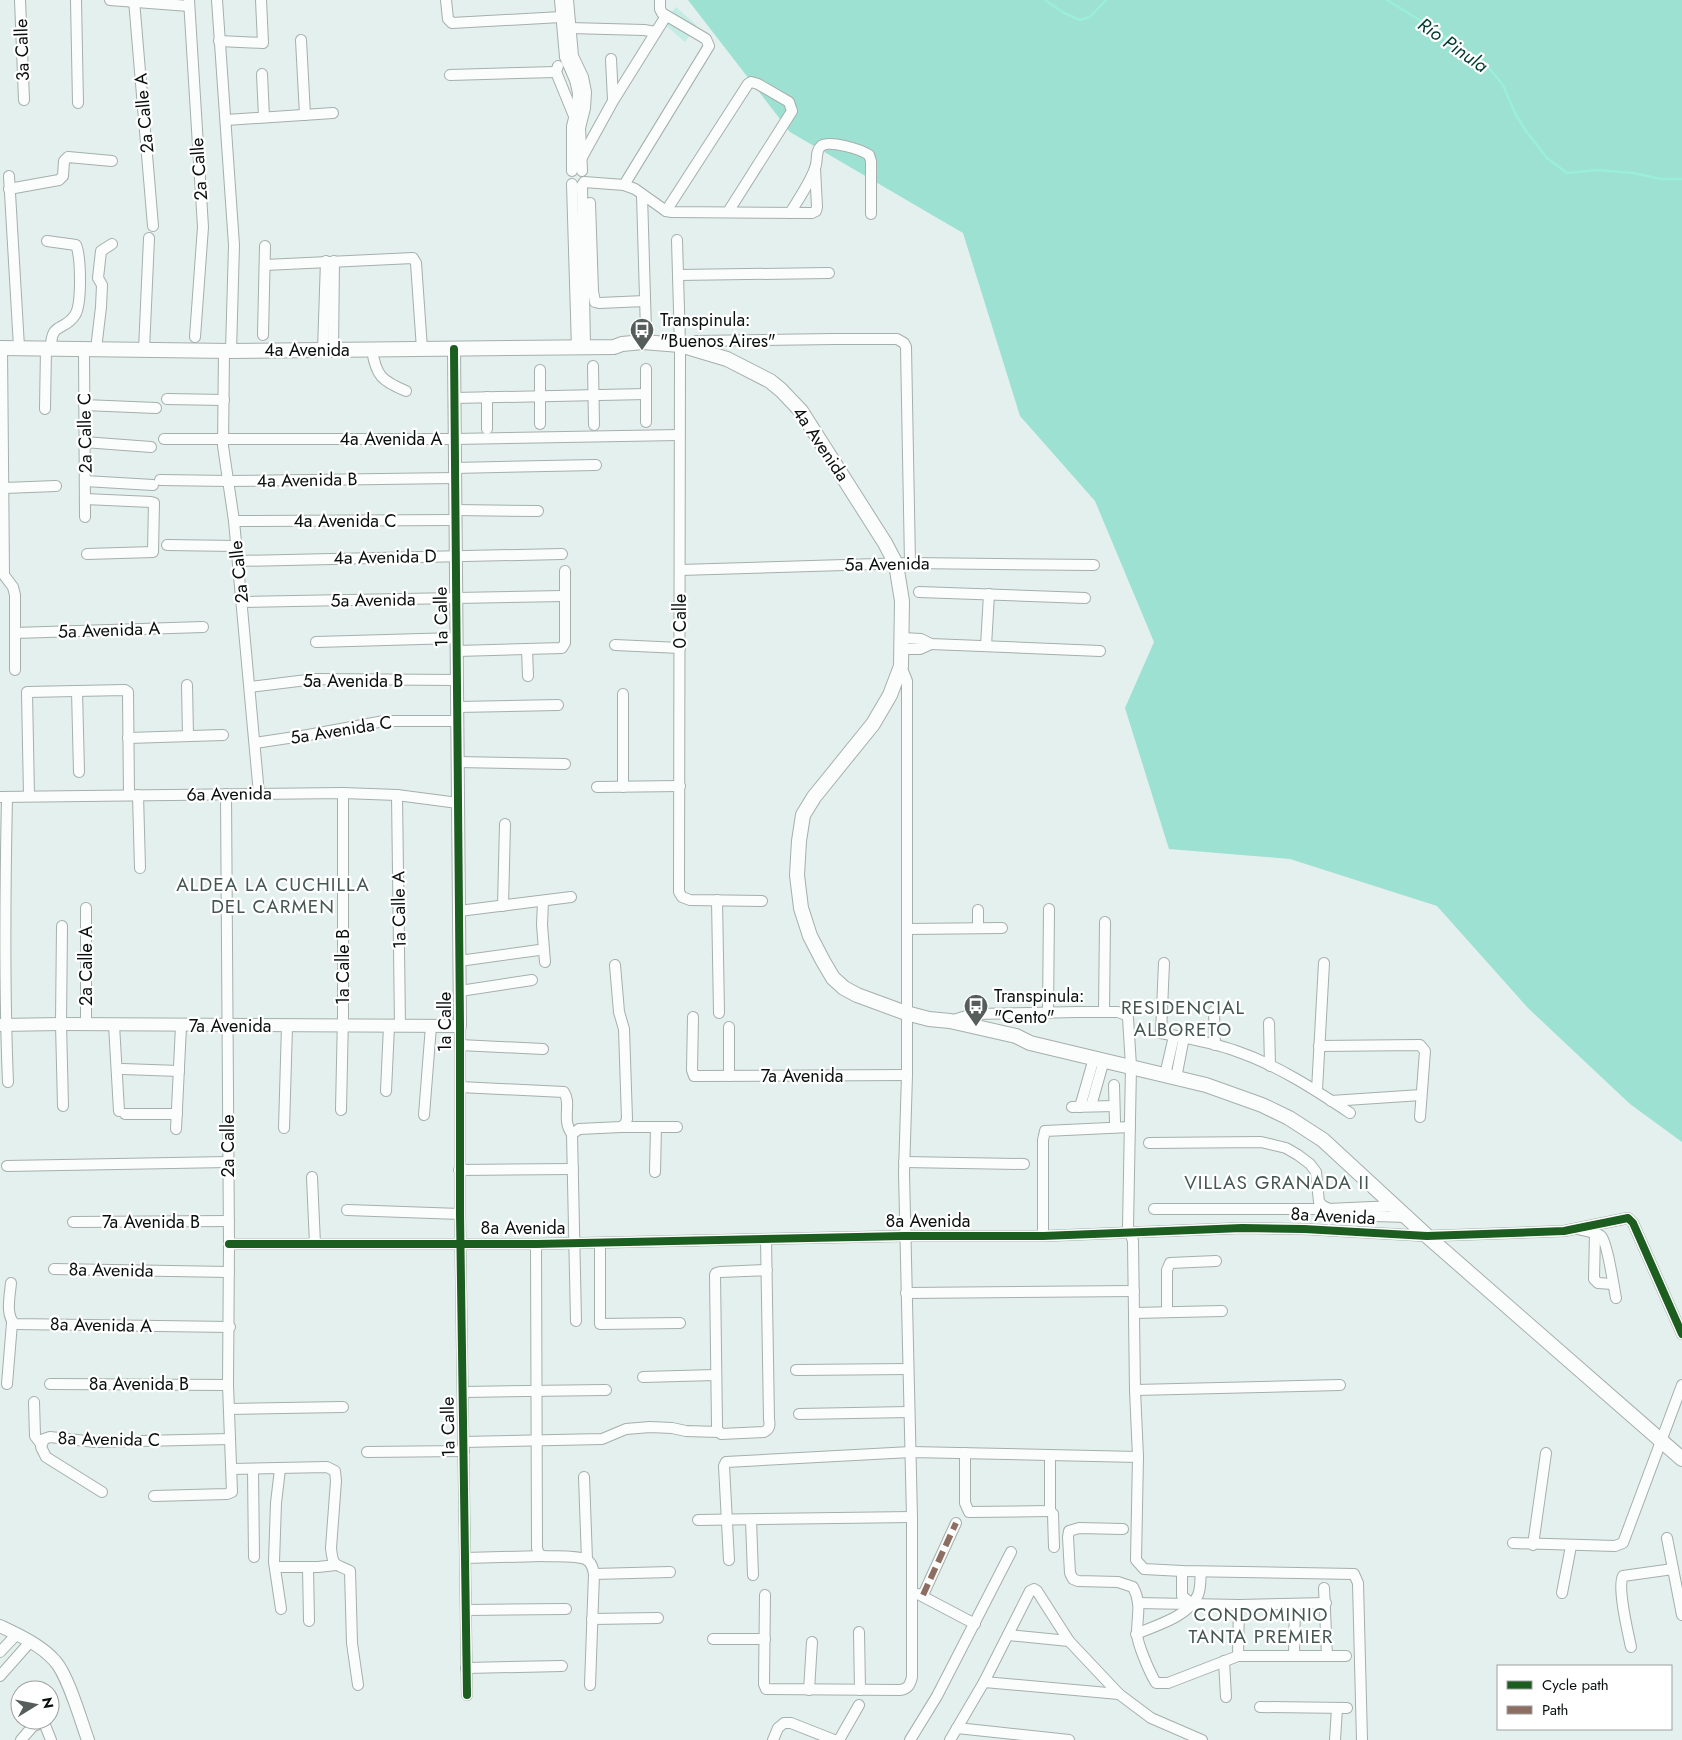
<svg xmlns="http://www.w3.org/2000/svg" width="1682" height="1740" font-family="Jost,sans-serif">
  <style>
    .green { fill: #c3ede2 }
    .forest { fill: #9ce1d2 }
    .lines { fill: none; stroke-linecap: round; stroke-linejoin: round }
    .stream { stroke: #9aeeda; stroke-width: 2.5 }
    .minor-casing { stroke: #a5afac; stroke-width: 12 }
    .tertiary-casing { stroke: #a5afac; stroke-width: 14 }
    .secondary-casing { stroke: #a5afac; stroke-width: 16 }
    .minor { stroke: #fbfdfc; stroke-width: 10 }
    .tertiary { stroke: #fbfdfc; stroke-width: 12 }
    .secondary { stroke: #fbfdfc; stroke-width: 14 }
    .quiet { stroke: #8d6e63; stroke-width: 6; stroke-dasharray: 12 6; stroke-linecap: butt }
    .cycleway-casing { stroke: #fff; stroke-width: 11 }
    .cycleway { stroke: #1b5e20; stroke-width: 8 }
    .labels { text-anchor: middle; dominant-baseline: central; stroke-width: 4.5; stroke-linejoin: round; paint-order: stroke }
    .street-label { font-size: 18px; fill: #09100e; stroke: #fff }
    .poi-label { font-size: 18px; fill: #09100e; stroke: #fff; text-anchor: start }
    .water-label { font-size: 19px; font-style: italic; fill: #023a30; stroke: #fff }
    .neighbourhood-label { font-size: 19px; letter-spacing: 1px; fill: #455752; stroke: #fff }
  </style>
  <rect width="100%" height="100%" fill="#e4f0ed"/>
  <polygon class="green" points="676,7 697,26 685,42 663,23"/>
  <polygon class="forest" points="688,0 1682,0 1682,1142 1630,1104 1528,1008 1437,906 1290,859 1169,849 1125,708 1154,642 1095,501 1020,416 963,233 790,132"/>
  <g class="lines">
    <g class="stream">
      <polyline points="1045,0 1062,12 1080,20 1090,17 1106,0"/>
      <polyline points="1387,0 1429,26 1489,68 1503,85 1515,113 1526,131 1547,158 1567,173 1598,170 1633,173 1661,179 1682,179"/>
    </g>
    <defs>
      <g id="minor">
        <polyline points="20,0 24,100"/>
        <polyline points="76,0 78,103"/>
        <polyline points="110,0 189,6"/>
        <polyline points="134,0 153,226"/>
        <polyline points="189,0 203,227 195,337"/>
        <polyline points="217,0 234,245 231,351"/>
        <polyline points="446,0 448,19 452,23 561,17"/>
        <polyline points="560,0 565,57 575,80 578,93 577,107 572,126 572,171"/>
        <polyline points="568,0 573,56 583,77 586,92 585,108 580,128 582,171"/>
        <polyline points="570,28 644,30 656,32"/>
        <polyline points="301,40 305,115"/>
        <polyline points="219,41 263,43 261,0"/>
        <polyline points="611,59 613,100"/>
        <polyline points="558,66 556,72 574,116"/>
        <polyline points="262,74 264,117"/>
        <polyline points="450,75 556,72"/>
        <polyline points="226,120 333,113"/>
        <polyline points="581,159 613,101 666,16"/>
        <polyline points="9,176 19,347"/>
        <polyline points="584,182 624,185 635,189 666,211 672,212 812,213 816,211 817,207 815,168"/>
        <polyline points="572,184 577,348"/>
        <polyline points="582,185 585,347"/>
        <polyline points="624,185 709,46 706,39 662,13 660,9 660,0"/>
        <polyline points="9,189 59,180 63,176 64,161 68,157 112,161"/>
        <polyline points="642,195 646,331"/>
        <polyline points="590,203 593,291 595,302 599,303 645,301"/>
        <polyline points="666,211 748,84 751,82 758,84 789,102 792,111 728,212"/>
        <path d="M 790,213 C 798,200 811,181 815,168 C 818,162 815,151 821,146 C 830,140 860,149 869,155 L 871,161 L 871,214"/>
        <polyline points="677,240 680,345"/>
        <path d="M 47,241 L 76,245 C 81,257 82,304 75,315 C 64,332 51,321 51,348"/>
        <polyline points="265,265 413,258 416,263 422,349"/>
        <polyline points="678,275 829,273"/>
        <polyline points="263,335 265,246"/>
        <polyline points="683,346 696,341 834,339 897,339 904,343 906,347 910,563"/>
        <polyline points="2,348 4,575 13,587 15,595 15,670"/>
        <polyline points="84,349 85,517"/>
        <polyline points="96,349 101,307 102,285 98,278 101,251 112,244"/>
        <polyline points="144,350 149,238"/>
        <polyline points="323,350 326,261"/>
        <polyline points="333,350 334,261"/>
        <path d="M 372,350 C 376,376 382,381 406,391"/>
        <polyline points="680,350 679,892 682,897 690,900 762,901"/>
        <polyline points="224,351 223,446 234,521 259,794"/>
        <polyline points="593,366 594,425"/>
        <polyline points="646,369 646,422"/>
        <polyline points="540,370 540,424"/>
        <polyline points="487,397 487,429"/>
        <polyline points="455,398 646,394"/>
        <polyline points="167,399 224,400"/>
        <polyline points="84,405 156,408"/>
        <polyline points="45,409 46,348"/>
        <polyline points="164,439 454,439 679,435"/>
        <polyline points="84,442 151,447"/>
        <polyline points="454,468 596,465"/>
        <polyline points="160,480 229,481 455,478"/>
        <polyline points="85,481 153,485"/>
        <polyline points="4,488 56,486"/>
        <polyline points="85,499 151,502 154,503 153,552 87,554"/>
        <polyline points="455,510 538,511"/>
        <polyline points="234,521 455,520"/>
        <polyline points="167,545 236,546"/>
        <polyline points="238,561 562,554"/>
        <polyline points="680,570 910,563 1094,565"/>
        <polyline points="919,592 1085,598"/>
        <polyline points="242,602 564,596"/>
        <polyline points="15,633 203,627"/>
        <polyline points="903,638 921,639 931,644 1100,651"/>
        <polyline points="316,642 456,638"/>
        <polyline points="615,645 680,648"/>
        <polyline points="986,646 989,594"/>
        <polyline points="527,649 528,676"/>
        <polyline points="902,649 920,649 931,644"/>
        <polyline points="457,651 562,648 565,643 565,571"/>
        <polyline points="187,685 188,736"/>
        <polyline points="250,687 315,679 457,680"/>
        <polyline points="77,691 79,772"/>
        <polyline points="457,707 558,705"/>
        <polyline points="128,738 223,735"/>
        <polyline points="255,743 308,735 384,721 457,721"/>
        <polyline points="458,762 565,764"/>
        <polyline points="597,787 680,786"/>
        <polyline points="623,787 623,694"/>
        <polyline points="138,795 140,868"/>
        <polyline points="397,795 400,1026"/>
        <polyline points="29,796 27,692 125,690 128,692 129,795"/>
        <polyline points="0,797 343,793 397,795 458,803"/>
        <path d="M 7,797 C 5,892 4,987 8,1082"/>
        <polyline points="717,900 719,1013"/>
        <polyline points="543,901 542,925 545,962"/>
        <polyline points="503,906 505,824"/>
        <polyline points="86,908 86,1024"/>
        <polyline points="459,911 571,897"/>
        <polyline points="62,926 61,1024 63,1106"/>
        <polyline points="978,928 978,910"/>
        <polyline points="907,929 1002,928"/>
        <polyline points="459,961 539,950"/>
        <path d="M 1164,963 L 1161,1033 C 1186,1038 1211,1042 1236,1051 C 1277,1065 1314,1089 1350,1113"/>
        <polyline points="460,991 532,980"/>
        <polyline points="1214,1011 1215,1045"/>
        <polyline points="1048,1012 1049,909"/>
        <polyline points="1104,1012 1105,922"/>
        <polyline points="693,1017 692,1070 694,1076 907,1075"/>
        <polyline points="950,1021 973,1014 1077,1012 1118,1012 1126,1015 1128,1018 1131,1066 1128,1227 1133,1241 1135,1390 1138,1457 1136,1560 1144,1569 1182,1571 1354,1574 1358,1583 1362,1740"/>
        <polyline points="1269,1023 1270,1066"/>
        <polyline points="114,1025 119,1111"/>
        <polyline points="460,1026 460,1214 467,1695"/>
        <polyline points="729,1027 729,1076"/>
        <polyline points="460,1045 543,1049"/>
        <polyline points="1319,1046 1420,1045 1425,1051 1420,1117"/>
        <polyline points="123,1069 179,1071"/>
        <polyline points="1165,1075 1174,1036"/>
        <polyline points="1176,1078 1184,1037"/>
        <polyline points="1114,1085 1115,1122"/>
        <path d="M 460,1087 L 564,1092 C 572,1104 561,1120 572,1134"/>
        <polyline points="1317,1090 1324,963"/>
        <polyline points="386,1091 389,1026"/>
        <polyline points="1331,1101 1421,1095"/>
        <polyline points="1091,1106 1104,1060"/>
        <polyline points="1072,1107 1114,1106"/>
        <polyline points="1080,1107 1094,1058"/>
        <polyline points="341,1110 343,1015 343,793"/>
        <polyline points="125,1114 177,1114"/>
        <polyline points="424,1115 431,1026"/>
        <polyline points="621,1127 677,1127"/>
        <polyline points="284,1128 287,1026"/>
        <polyline points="176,1129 181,1026"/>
        <polyline points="1149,1143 1261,1142 1286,1148 1298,1155 1310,1164 1316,1172 1319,1202 1323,1206 1342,1215 1407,1217"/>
        <polyline points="904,1162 1024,1164"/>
        <polyline points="7,1166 228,1162"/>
        <polyline points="459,1170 573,1169"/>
        <polyline points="655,1172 656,1127"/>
        <polyline points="312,1177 315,1244"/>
        <polyline points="1154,1209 1327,1209 1395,1206"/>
        <polyline points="347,1210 460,1214"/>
        <polyline points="73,1222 229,1221"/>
        <path d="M 1578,1229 C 1583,1230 1597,1233 1601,1236 C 1607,1241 1614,1288 1616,1298"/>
        <polyline points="1595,1234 1594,1279 1598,1283 1613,1284"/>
        <polyline points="1043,1236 1043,1140 1045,1131 1130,1127"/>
        <path d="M 766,1239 L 769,1419 C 770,1425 770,1429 764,1432 L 721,1434 L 717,1429 L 717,1425 L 715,1275 L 716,1273 L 720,1272 L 767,1270"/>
        <polyline points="600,1243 600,1324 680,1323"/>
        <polyline points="229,1244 536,1244 904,1236 1043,1236 1242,1228 1304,1229 1427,1236 1564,1231 1628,1218 1633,1223 1682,1334"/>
        <path d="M 536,1244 L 537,1548 L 539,1554 L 543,1556 C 554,1557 578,1555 587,1560 C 592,1563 593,1569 594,1574 L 590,1685"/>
        <polyline points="54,1269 229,1272"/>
        <path d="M 11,1283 C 10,1295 5,1316 15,1324 L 230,1327"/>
        <polyline points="906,1293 1134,1291"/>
        <polyline points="1167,1312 1167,1270 1170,1263 1216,1261"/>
        <polyline points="1134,1313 1222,1311"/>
        <polyline points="576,1321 572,1134 579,1129 621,1127 625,1124 627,1119 624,1029 619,1012 615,965"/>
        <polyline points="796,1370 908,1369"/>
        <polyline points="643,1377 715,1375"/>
        <polyline points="7,1384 12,1323"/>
        <polyline points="50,1384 228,1385"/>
        <polyline points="1135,1390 1340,1385"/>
        <polyline points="463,1392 606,1390"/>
        <polyline points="34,1402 35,1436 41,1444"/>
        <polyline points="229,1409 343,1407"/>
        <polyline points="799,1414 909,1412"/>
        <polyline points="463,1442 602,1439 626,1429 650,1427 672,1428 686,1431 719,1432"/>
        <polyline points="367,1452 464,1451"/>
        <polyline points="965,1453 965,1503 969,1512 1050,1511"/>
        <polyline points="1050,1455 1050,1511 1053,1514 1054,1547"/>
        <path d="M 232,1469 L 327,1467 L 335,1471 L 336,1481 L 331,1548 C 333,1568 335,1563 350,1571 L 352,1643 L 358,1685"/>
        <polyline points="253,1469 254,1557"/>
        <polyline points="280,1469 276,1503 274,1562 281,1609"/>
        <polyline points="584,1477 587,1560"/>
        <polyline points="102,1492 46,1457 41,1447 44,1439 50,1437 95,1442 230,1439"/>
        <polyline points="154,1496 227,1494 232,1492 228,1385 229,1244 226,794"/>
        <polyline points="698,1520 912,1517"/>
        <polyline points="751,1520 753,1575"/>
        <path d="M 1123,1529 L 1079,1528 L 1069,1531 L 1068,1537 L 1070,1573 L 1073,1579 L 1078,1581 L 1118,1582 L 1133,1587 C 1142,1604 1137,1616 1137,1633 C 1137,1644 1150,1673 1156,1683 L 1168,1683 L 1238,1656 L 1346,1656"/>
        <polyline points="1667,1538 1682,1615"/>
        <polyline points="1513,1543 1615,1546 1623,1543 1682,1385"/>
        <polyline points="1533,1545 1546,1453"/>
        <polyline points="465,1558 543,1556"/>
        <polyline points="729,1560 724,1466 726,1462 911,1452 1138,1457"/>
        <polyline points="275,1567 318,1567 336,1565"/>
        <polyline points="308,1567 309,1621"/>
        <polyline points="1182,1571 1182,1596 1192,1604"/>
        <polyline points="594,1574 670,1572"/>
        <polyline points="1324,1588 1327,1656"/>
        <polyline points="1562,1593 1571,1546"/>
        <polyline points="918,1594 975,1624"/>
        <path d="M 765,1595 L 764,1684 L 766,1689 L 900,1690 C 908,1689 910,1685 912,1677 L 912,1517 L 904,1173 L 907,1075 L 907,681 L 901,666"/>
        <polyline points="923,1595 956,1523"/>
        <polyline points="1138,1603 1239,1605 1326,1603"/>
        <polyline points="466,1610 566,1609"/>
        <polyline points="592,1619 658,1618"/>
        <polyline points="859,1632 860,1690"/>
        <path d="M 1136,1634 C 1157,1625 1188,1617 1198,1595 C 1201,1588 1200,1579 1201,1572"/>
        <polyline points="1008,1635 1069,1641"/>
        <polyline points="713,1639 765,1639"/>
        <path d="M 1631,1647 C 1628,1633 1617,1587 1623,1576 L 1673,1569"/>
        <polyline points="0,1652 17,1634"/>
        <polyline points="1238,1656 1239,1605"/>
        <polyline points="1294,1656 1295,1604"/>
        <polyline points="1224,1661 1226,1697"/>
        <polyline points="466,1668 562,1666"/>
        <polyline points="0,1676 30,1642"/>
        <polyline points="984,1682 1119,1694"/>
        <polyline points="809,1690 812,1642"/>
        <polyline points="1260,1707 1347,1708"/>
        <polyline points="43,1720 51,1740"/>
        <polyline points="957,1728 1069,1740"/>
        <polyline points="21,1740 33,1726 44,1722"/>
        <polyline points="773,1740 778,1728 784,1723 791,1723 834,1740"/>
        <polyline points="839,1740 859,1705"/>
        <polyline points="910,1740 937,1696 1011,1552"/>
        <polyline points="950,1740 984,1682 1030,1591 1034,1589 1037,1591 1069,1641 1119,1694 1151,1718 1202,1740"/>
        <polyline points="1335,1740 1337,1708"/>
      </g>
      <g id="tertiary">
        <polyline points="0,1025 61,1024 460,1026 454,349"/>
        <path d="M 0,1626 C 19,1635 41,1645 55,1661 C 68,1675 81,1721 88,1740"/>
      </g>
      <polyline id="secondary" points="0,348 231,351 614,347 622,344 643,342 680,345 727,359 770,381 781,390 801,411 885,543 896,564 902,601 901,666 890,695 873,724 814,797 803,815 799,841 797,875 801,908 810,936 823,961 833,978 844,988 857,995 906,1013 929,1019 950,1021 1016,1036 1030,1043 1206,1085 1262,1105 1289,1118 1323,1140 1427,1236 1682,1459"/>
    </defs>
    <use href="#minor" class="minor-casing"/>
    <use href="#tertiary" class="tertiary-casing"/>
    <use href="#secondary" class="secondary-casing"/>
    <use href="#minor" class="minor"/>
    <use href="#tertiary" class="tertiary"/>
    <use href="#secondary" class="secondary"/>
    <polyline class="quiet" points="923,1595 956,1523"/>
    <defs>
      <g id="cycleway">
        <polyline points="454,349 460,1026 460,1214 467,1695"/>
        <polyline points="229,1244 536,1244 904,1236 1043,1236 1242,1228 1304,1229 1427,1236 1564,1231 1628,1218 1633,1223 1682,1334"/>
      </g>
    </defs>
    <use href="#cycleway" class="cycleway-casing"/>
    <use href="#cycleway" class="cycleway"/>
  </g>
  <defs>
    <symbol id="bus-pin" viewBox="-11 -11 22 30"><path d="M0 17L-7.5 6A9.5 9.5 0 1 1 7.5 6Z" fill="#565e5c" stroke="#fff"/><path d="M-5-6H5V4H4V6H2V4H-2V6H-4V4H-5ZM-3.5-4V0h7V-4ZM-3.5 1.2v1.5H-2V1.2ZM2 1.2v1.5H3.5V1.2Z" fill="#fff"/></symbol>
  </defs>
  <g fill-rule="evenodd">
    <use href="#bus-pin" x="628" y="316" width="28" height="38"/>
    <use href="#bus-pin" x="962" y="992" width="28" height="38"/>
  </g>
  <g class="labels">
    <g class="street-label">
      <text transform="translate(22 50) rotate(-92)">3a Calle</text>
      <text transform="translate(144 113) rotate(-95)">2a Calle A</text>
      <text transform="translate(199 169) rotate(-94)">2a Calle</text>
      <text x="307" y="350">4a Avenida</text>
      <text transform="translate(85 433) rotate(-91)">2a Calle C</text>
      <text x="391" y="439">4a Avenida A</text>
      <text transform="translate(821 444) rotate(56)">4a Avenida</text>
      <text transform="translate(307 480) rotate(-1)">4a Avenida B</text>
      <text x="345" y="521">4a Avenida C</text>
      <text transform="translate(385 557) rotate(-1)">4a Avenida D</text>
      <text transform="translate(887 564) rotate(-1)">5a Avenida</text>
      <text transform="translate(239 572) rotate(-96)">2a Calle</text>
      <text transform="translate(373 600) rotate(-1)">5a Avenida</text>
      <text transform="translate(441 617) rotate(-91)">1a Calle</text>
      <text transform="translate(680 621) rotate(-90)">0 Calle</text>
      <text transform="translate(109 630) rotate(-2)">5a Avenida A</text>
      <text x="353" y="681">5a Avenida B</text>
      <text transform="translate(341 730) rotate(-9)">5a Avenida C</text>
      <text transform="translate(229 794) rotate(-1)">6a Avenida</text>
      <text transform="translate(399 910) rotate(-91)">1a Calle A</text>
      <text transform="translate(86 966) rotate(-90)">2a Calle A</text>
      <text transform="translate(343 967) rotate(-90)">1a Calle B</text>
      <text transform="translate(445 1022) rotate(-90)">1a Calle</text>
      <text x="230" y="1026">7a Avenida</text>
      <text x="802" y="1076">7a Avenida</text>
      <text transform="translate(228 1146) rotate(-90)">2a Calle</text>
      <text transform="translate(1333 1216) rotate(3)">8a Avenida</text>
      <text x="928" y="1221">8a Avenida</text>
      <text x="151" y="1222">7a Avenida B</text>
      <text x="523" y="1228">8a Avenida</text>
      <text transform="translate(111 1270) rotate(1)">8a Avenida</text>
      <text transform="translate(101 1325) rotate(1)">8a Avenida A</text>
      <text x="139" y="1384">8a Avenida B</text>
      <text transform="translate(448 1427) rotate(-91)">1a Calle</text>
      <text transform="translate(109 1439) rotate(1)">8a Avenida C</text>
    </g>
    <g class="poi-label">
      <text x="660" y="320">Transpinula:<tspan x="660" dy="21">"Buenos Aires"</tspan></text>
      <text x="994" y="996">Transpinula:<tspan x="994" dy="21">"Cento"</tspan></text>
    </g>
    <g class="water-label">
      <text transform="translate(1453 45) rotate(35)">Río Pinula</text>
    </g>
    <g class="neighbourhood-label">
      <text x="273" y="884">ALDEA LA CUCHILLA<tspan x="273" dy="22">DEL CARMEN</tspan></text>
      <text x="1183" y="1007">RESIDENCIAL<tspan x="1183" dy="22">ALBORETO</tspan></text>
      <text x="1277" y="1182">VILLAS GRANADA II</text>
      <text x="1261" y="1614">CONDOMINIO<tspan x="1261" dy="22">TANTA PREMIER</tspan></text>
    </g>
  </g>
  <rect x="1497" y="1665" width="175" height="65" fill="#ffffff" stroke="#9d9f9f"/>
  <rect x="1507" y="1681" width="25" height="8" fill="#1b5e20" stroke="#9d9f9f"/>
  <text x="1542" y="1690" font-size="15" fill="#09100e">Cycle path</text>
  <rect x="1507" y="1706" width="25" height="8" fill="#8d6e63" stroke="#9d9f9f"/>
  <text x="1542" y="1715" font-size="15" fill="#09100e">Path</text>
  <g transform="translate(35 1705) rotate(80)"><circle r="24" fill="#ffffff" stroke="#9d9f9f"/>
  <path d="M0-4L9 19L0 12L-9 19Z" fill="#565e5c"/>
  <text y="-8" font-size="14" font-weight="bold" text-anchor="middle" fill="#09100e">N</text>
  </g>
</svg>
